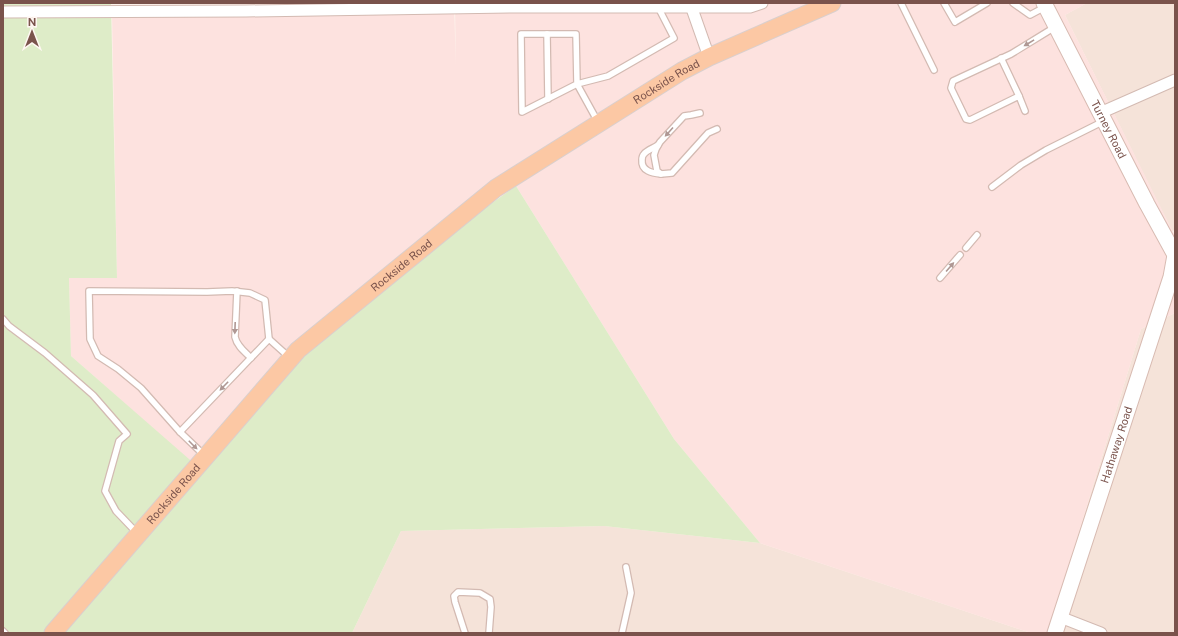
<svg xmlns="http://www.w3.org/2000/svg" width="1178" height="636" font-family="'Public Sans',sans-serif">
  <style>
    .residential { fill: #f5e3d9 }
    .commercial { fill: #fde2df }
    .green { fill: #deecc8 }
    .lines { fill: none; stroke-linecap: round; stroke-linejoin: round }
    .lane-casing { stroke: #d3bab2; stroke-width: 8 }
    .street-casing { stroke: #d3bab2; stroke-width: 13 }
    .secondary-casing { stroke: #d8bbb2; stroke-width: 17 }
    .primary-casing { stroke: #dacfcd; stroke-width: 19 }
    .lane { stroke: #fff; stroke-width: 5.5 }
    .street { stroke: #fff; stroke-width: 11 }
    .secondary { stroke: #fff; stroke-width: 15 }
    .primary { stroke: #fcc8a4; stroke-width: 17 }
    .oneway { fill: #af9894 }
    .labels { text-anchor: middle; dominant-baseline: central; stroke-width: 3; stroke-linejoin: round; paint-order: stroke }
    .street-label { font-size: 11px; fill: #7a534c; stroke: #fff7f2 }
  </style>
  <rect width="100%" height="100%" fill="#fdf2eb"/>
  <g class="residential">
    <polygon points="1087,3 1175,3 1175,230 1172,231 1065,15"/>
    <polygon points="1175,313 1175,633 1048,633 1141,329"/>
    <polygon points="604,526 760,543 1031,633 352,633 401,531"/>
  </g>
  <polygon class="commercial" points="533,3 1087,3 1065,15 1175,236 1175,313 1141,329 1048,633 1031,633 760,543 674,439 516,186 502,197 496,188 197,467 71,356 69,278 117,277 112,12 454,8 456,65 455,4"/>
  <polygon class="green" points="3,3 111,3 117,278 69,278 71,356 197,466 298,350 385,279 516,186 674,439 760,543 604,526 401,531 352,633 3,633"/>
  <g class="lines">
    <defs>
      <g id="lane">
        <polyline points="901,3 934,70"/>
        <polyline points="944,3 955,22 987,3"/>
        <polyline points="1013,3 1030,15 1045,7"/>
        <polyline points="547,34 548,99"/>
        <polyline points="1001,58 1019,96"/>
        <polyline points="1025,111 1019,96 970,120 966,119 951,88 953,81 1011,54 1055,27"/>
        <polyline points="700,113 691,115 684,116 660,142 656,149 654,155 657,171 661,174 672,173 708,133 717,129"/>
        <polyline points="598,122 577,84 576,34 521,34 522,112 577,84 608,76 674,38 658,7"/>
        <path d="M 658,145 C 654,148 647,150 644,154 C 643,155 642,158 642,160 C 641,171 652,173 661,174"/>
        <polyline points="992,187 1021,165 1046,150 1104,121"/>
        <polyline points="966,248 977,235"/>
        <polyline points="940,278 960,255"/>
        <path d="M 237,291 L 235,337 C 237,346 245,352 251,358"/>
        <polyline points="3,319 9,326 45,353 93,395 127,434 119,441 105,491 116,511 137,533"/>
        <polyline points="180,432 269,339 289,357"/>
        <polyline points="204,455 180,432 141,388 118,369 98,356 90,339 89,291 207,292 232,291 250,293 265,300 269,339"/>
        <polyline points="3,631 5,633"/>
        <polyline points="465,633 455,602 454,596 458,592 480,593 490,599 491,607 489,633"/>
        <polyline points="622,633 631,593 626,567"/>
      </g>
      <g id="street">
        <polyline points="690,3 709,57"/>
        <polyline points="3,12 246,11 514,7 750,7 762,3"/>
        <polyline points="1100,113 1175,80"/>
        <polyline points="1060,617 1101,633"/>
      </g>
      <g id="secondary">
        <path id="s1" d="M 1044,3 L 1147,204 L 1175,255"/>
        <path id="s2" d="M 1055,633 L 1171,277 L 1175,255"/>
      </g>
      <g id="primary">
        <path id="s3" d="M 53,633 L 298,350 L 496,188 L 682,71 L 709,57 L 832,3"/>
      </g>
    </defs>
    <use href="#lane" class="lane-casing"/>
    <use href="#street" class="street-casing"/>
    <use href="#secondary" class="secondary-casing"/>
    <use href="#primary" class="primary-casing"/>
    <use href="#lane" class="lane"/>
    <use href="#street" class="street"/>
    <use href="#secondary" class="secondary"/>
    <use href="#primary" class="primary"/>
  </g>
  <defs><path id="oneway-solid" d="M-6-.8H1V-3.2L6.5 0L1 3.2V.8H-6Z"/></defs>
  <g class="oneway">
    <use href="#oneway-solid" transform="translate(1029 43) rotate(149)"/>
    <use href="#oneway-solid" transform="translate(669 132) rotate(132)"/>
    <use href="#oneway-solid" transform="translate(950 267) rotate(-49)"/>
    <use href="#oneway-solid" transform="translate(235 328) rotate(92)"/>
    <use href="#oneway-solid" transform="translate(224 386) rotate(134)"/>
    <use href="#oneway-solid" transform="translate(193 445) rotate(45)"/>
  </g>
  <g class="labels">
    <g class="street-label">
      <text stroke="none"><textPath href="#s3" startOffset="831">Rockside Road</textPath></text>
      <text stroke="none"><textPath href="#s1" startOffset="142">Turney Road</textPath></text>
      <text stroke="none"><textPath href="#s3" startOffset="508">Rockside Road</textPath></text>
      <text stroke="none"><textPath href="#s2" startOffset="198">Hathaway Road</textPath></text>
      <text stroke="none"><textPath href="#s3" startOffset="184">Rockside Road</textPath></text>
    </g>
  </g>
  <rect width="1178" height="636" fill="none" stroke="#7a534c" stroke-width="8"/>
  <g transform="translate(32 32)" stroke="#fff7f2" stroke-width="3" paint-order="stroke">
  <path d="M0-3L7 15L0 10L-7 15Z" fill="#7a534c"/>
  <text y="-6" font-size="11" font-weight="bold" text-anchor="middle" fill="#7a534c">N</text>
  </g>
</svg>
